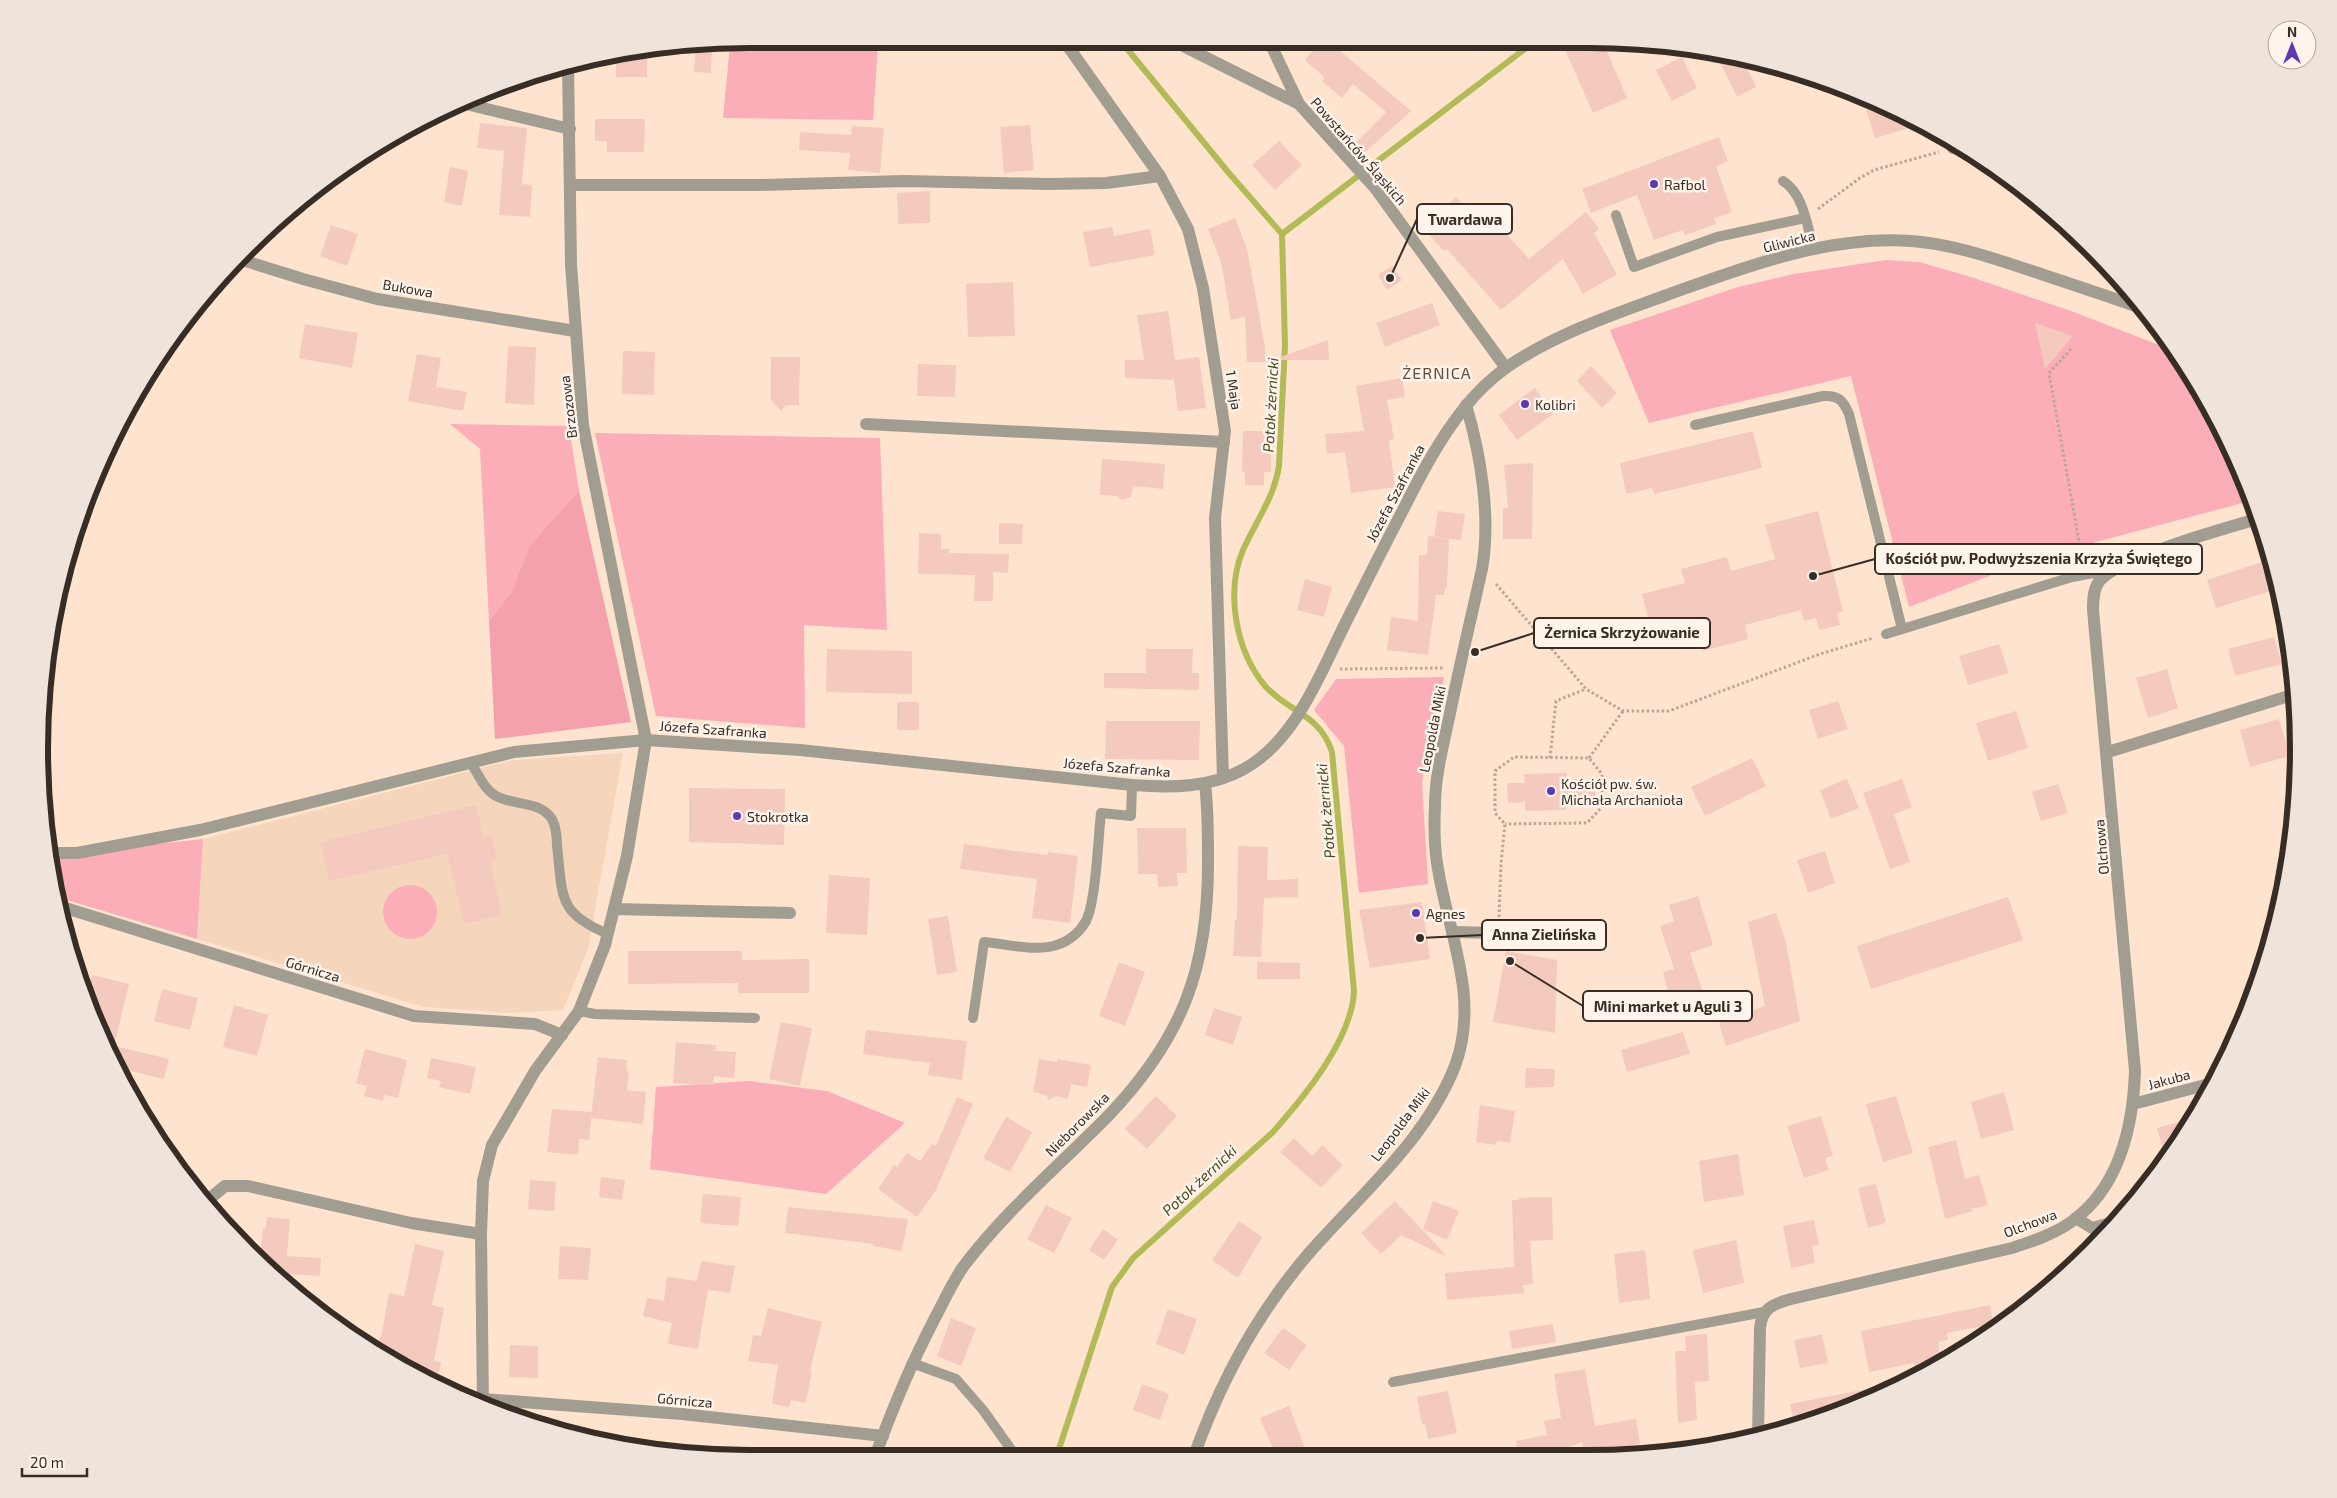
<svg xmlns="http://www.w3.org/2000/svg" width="2337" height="1498" font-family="'Exo 2',sans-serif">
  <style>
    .built { fill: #f5d6bc }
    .green { fill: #fbadb8 }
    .forest { fill: #f4a0ad }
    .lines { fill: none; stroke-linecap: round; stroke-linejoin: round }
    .stream { stroke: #b2bb55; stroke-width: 6 }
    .building { fill: #f4cabe }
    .path { stroke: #baa695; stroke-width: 3; stroke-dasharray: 2.5 2.5; stroke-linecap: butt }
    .service { stroke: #a29d91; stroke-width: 10 }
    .minor { stroke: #a29d91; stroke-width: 12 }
    .tertiary { stroke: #a29d91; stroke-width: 12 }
    .poi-dot { fill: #5d38b0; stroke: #fff4ec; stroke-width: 2 }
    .labels { text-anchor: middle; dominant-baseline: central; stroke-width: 5; stroke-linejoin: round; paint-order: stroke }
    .street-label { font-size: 14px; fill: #372d25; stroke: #fff4ec }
    .poi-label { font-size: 14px; fill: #372d25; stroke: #fff4ec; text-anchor: start }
    .water-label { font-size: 15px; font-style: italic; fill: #484c21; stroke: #fff4ec }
    .quarter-label { font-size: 16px; letter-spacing: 1px; fill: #634e3b; stroke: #fff4ec }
    .rim { fill: none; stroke: #372d25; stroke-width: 6 }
    .leader { fill: none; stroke: #372d25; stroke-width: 2 }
    .callout-dot { fill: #372d25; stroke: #fff4ec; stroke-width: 2 }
    .callout { fill: #fff4ec; stroke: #372d25; stroke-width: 2 }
    .callout-label { font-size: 15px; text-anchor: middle; font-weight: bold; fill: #372d25 }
  </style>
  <rect width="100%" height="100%" fill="#fee4ce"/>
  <polygon class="built" points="623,753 588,949 563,1010 510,1013 424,1007 197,939 203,839 513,760"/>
  <g class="green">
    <polygon points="730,45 878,45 873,120 723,118"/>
    <polygon points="1886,260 1919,262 1971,277 2071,311 2172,350 2225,435 2250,501 2036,558 1909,607 1851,376 1649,423 1610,330 1738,287 1794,274"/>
    <polygon points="450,424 569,426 579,491 527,554 511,593 489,621 480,449"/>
    <polygon points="595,433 880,438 887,630 804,625 805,728 656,716"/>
    <polygon points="1444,677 1422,782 1428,884 1359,893 1344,746 1314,710 1336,679"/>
    <polygon points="203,839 197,939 57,897 50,855"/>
    <circle cx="410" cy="912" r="27"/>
    <polygon points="749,1081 827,1091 905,1123 826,1194 650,1169 656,1087"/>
  </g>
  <polygon class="forest" points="579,491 631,722 495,739 489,621 511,593 530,546"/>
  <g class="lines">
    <g class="stream">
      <polyline points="1282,234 1530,45"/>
      <path d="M 1057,1455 L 1112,1287 L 1133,1258 L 1273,1132 C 1304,1097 1352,1039 1354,991 L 1332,752 C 1320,714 1290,713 1266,687 C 1236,652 1225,593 1243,550 C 1256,521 1274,498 1279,466 L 1285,345 L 1282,234 L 1228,172 L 1124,45"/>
    </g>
  </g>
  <g class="building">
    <polygon points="696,45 712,46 711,73 694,72"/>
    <polygon points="1317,45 1333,45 1411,111 1363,154 1354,145 1386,112 1353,84 1342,98 1322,81 1325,78 1305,60"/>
    <polygon points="1563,45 1604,45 1627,98 1593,113"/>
    <polygon points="647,47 647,77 616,77 616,54"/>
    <polygon points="1716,54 1744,62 1756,87 1737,97"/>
    <polygon points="1682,57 1697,88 1672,101 1656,70"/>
    <polygon points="1884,105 1922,124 1875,138 1866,110"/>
    <polygon points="595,119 645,119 644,152 607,152 607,141 595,141"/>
    <polygon points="480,123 527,128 522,184 532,185 530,217 499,215 504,151 477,148"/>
    <polygon points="1030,125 1034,170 1004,173 1000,127"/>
    <polygon points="852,126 884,128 880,173 848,170 850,153 799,150 800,132 851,135"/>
    <polygon points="1719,137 1728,161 1716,166 1732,212 1714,218 1716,224 1685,235 1683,230 1654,240 1637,195 1591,213 1582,189"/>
    <polygon points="1279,141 1302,165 1275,190 1252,165"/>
    <polygon points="450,167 468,171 462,206 444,202"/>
    <polygon points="930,191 930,223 898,224 897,193"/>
    <polygon points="1456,197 1487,230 1496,222 1529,259 1586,212 1599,229 1594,233 1617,274 1583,294 1563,259 1501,310 1447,249 1444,251 1423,228"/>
    <polygon points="1235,218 1247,249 1265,347 1265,362 1247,362 1245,317 1231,320 1221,262 1208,229"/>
    <polygon points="331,225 358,234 347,266 320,256"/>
    <polygon points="1112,227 1114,236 1150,229 1155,255 1090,267 1083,232"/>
    <polygon points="1392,266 1402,280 1387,290 1378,275"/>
    <polygon points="1013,282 1015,336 968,337 966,284"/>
    <polygon points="1432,303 1440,325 1385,347 1376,323"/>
    <polygon points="1168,311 1175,360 1199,357 1206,408 1178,411 1174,380 1125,378 1125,360 1144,360 1137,315"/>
    <polygon points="2035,323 2073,336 2045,369"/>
    <polygon points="305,324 358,333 352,368 299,358"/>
    <polygon points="1328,340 1329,360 1279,360 1278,358"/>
    <polygon points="508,346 536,347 534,405 505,403"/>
    <polygon points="623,351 655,352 654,395 622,394"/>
    <polygon points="417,354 441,358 436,387 467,392 463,411 408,401"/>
    <polygon points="771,357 800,357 799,405 786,405 781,411 771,400"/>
    <polygon points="918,364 956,365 955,397 917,396"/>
    <polygon points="1591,366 1617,393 1602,408 1577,381"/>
    <polygon points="1402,378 1405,397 1387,400 1394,439 1389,440 1395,487 1351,493 1345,452 1327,454 1325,434 1364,431 1356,386"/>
    <polygon points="1535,388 1553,414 1517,440 1499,415"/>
    <polygon points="1243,431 1265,431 1265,442 1271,442 1271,472 1264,472 1264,485 1245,485 1245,472 1242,471"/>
    <polygon points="1753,431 1762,468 1654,494 1652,488 1626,494 1620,463"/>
    <polygon points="1102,459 1165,464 1163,489 1133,486 1131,497 1122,500 1117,496 1100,495"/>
    <polygon points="1533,463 1532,539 1503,539 1503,508 1508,508 1504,465"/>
    <polygon points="1438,511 1465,514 1461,540 1434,537"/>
    <polygon points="1818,511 1843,611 1837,613 1840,625 1819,630 1816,618 1804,621 1801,610 1745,625 1748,639 1703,651 1699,637 1656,648 1642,594 1685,583 1681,569 1727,557 1731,571 1775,559 1765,525"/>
    <polygon points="999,523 1023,524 1022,544 999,544"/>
    <polygon points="919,533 941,534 941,549 949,549 949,553 1009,554 1008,573 993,572 993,601 974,601 975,575 918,574"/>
    <polygon points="1428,536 1449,539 1447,588 1445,588 1444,595 1436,595 1428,655 1387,650 1391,617 1418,621 1419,555 1427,555"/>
    <polygon points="2262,562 2271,591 2216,608 2207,580"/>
    <polygon points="1305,579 1332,587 1324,617 1297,610"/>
    <polygon points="2274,637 2282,664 2235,676 2228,649"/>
    <polygon points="1999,644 2009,673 1968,685 1959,656"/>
    <polygon points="827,649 912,651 912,694 826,692"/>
    <polygon points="1146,649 1193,649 1192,673 1199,673 1199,690 1104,688 1104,673 1146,673"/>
    <polygon points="2167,669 2178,708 2148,718 2136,678"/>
    <polygon points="1838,701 1848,729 1818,739 1809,710"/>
    <rect x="897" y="702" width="22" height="28"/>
    <polygon points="2016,711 2028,748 1988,761 1976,723"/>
    <polygon points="2279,719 2290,756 2250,767 2240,730"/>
    <polygon points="1106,721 1200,721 1199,760 1105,759"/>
    <polygon points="1752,758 1766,786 1705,816 1691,787"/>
    <polygon points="1567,773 1567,779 1585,779 1595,785 1595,797 1586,805 1566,806 1566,810 1525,811 1525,802 1508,803 1507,783 1525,783 1524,774"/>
    <polygon points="1847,779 1859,808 1831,819 1820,790"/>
    <polygon points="1902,779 1912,807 1894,814 1910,862 1890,869 1863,793"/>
    <polygon points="2058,784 2068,813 2041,821 2032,792"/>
    <polygon points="689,788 785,789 784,845 689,842"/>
    <polygon points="476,805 484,838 492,836 497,859 490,861 502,915 464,924 447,854 329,881 320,842"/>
    <polygon points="1137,828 1186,828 1187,873 1177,873 1178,886 1158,887 1157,874 1138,874"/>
    <polygon points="964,844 1047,855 1048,852 1078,856 1070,923 1032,918 1037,879 960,869"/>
    <polygon points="1238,846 1268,847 1267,880 1298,879 1298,897 1264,898 1261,957 1233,956 1235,920 1237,920"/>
    <polygon points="1825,851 1835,883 1808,893 1797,860"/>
    <polygon points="829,875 870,878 867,935 826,933"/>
    <polygon points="1698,896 1713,945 1690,953 1708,1008 1675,1018 1663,972 1674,969 1660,926 1674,921 1669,905"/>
    <polygon points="2008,897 2023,940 1871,989 1857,946"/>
    <polygon points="1422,902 1430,959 1370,968 1359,910"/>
    <polygon points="1776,913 1786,942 1800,1021 1726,1046 1719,1023 1765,1006 1748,922"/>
    <polygon points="948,916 957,972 937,975 928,919"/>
    <polygon points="628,951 742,951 742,960 809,959 809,993 738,993 738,983 628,984"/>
    <polygon points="1506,951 1557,960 1555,1033 1493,1022"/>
    <polygon points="1119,962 1145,972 1125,1026 1099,1016"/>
    <polygon points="1257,962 1300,963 1300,979 1257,979"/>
    <polygon points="92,975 129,984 114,1046 169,1059 164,1079 118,1068 93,1021 85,999"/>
    <polygon points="162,989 198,998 190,1030 154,1021"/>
    <polygon points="234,1005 268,1015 257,1056 223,1047"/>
    <polygon points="1214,1008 1242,1017 1233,1045 1205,1035"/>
    <polygon points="781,1022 812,1028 800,1086 769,1079"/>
    <polygon points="866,1030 967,1041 962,1080 928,1075 930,1063 863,1054"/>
    <polygon points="1683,1032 1690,1054 1627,1072 1621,1050"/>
    <polygon points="676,1042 716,1045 715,1051 736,1052 734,1078 714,1076 713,1085 673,1083"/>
    <polygon points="365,1049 407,1060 398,1098 384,1095 383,1101 364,1096 367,1086 356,1083"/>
    <polygon points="598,1057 627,1060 626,1069 629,1073 627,1090 646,1092 643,1124 591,1118"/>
    <polygon points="431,1058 476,1067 470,1094 439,1087 441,1081 427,1078"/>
    <polygon points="1039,1059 1057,1062 1057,1059 1091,1065 1087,1087 1071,1084 1068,1099 1056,1096 1049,1100 1046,1095 1033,1092"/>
    <polygon points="1526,1068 1555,1069 1554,1087 1525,1088"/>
    <polygon points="2004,1092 2014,1130 1981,1139 1971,1102"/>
    <polygon points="1156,1096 1177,1116 1147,1149 1125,1129"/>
    <polygon points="1896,1096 1913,1153 1883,1162 1866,1104"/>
    <polygon points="957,1097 973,1104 936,1190 917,1217 878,1189 894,1165 897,1167 907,1153 920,1161 932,1144 936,1146"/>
    <polygon points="1480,1105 1515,1111 1510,1143 1497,1141 1496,1145 1476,1142"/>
    <polygon points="552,1109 592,1112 589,1140 579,1139 578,1155 547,1152"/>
    <polygon points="1821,1116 1833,1156 1825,1158 1829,1170 1804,1178 1787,1126"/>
    <polygon points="1006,1117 1032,1132 1010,1172 983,1158"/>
    <polygon points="2193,1118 2165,1157 2157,1128"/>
    <polygon points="1294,1138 1312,1156 1322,1145 1343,1165 1321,1188 1280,1152"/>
    <polygon points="1956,1140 1965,1179 1979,1175 1988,1205 1972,1209 1973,1211 1945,1219 1928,1147"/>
    <polygon points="1738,1154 1744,1195 1704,1202 1699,1161"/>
    <polygon points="601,1177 625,1180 622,1200 599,1197"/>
    <polygon points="530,1180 556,1182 554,1211 528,1209"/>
    <polygon points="1876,1184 1886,1223 1868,1228 1858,1188"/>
    <polygon points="703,1194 741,1197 738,1226 700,1223"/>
    <polygon points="1552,1197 1553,1240 1530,1241 1533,1284 1523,1285 1524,1293 1447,1300 1445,1273 1514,1267 1512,1200 1519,1200 1519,1198"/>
    <polygon points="1395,1201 1446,1255 1445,1256 1401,1235 1381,1254 1361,1233"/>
    <polygon points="1433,1201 1459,1211 1447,1240 1423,1229"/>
    <polygon points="1046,1205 1072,1218 1054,1253 1027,1239"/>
    <polygon points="788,1207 908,1219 902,1251 873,1246 873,1244 785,1233"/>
    <polygon points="267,1217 290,1219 287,1256 321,1258 320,1276 272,1273 260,1260 263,1228 265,1229"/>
    <polygon points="1814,1220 1819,1245 1812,1246 1815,1263 1791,1268 1783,1226"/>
    <polygon points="1239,1221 1262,1237 1238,1278 1212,1260"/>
    <polygon points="1103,1229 1118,1240 1104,1260 1089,1250"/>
    <polygon points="1736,1240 1744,1283 1703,1293 1693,1250"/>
    <polygon points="415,1244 444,1251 432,1305 444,1308 434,1361 441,1362 437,1384 376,1351 380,1337 381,1337 389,1293 404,1296"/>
    <polygon points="560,1246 591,1248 588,1280 558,1279"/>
    <polygon points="1645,1250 1650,1299 1619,1303 1614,1254"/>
    <polygon points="701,1261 735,1266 730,1293 708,1290 698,1349 668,1344 672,1323 643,1316 647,1298 664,1301 667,1277 697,1281"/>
    <polygon points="1990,1305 1993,1324 1947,1333 1948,1340 1938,1342 1941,1362 1917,1377 1914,1363 1869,1372 1861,1331"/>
    <polygon points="768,1308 822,1322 810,1371 812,1371 806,1403 791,1400 789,1407 772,1404 778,1365 748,1361 753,1335 761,1336"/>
    <polygon points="1168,1309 1197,1319 1184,1355 1156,1344"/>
    <polygon points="951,1318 976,1328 961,1366 937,1356"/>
    <polygon points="1553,1324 1556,1342 1512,1349 1509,1331"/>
    <polygon points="1283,1328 1307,1345 1289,1370 1264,1353"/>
    <polygon points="1707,1334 1709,1381 1695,1382 1697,1420 1678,1423 1675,1351 1686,1351 1685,1336"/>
    <polygon points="1822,1334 1828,1363 1800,1368 1794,1340"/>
    <polygon points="510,1345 538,1346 538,1378 509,1377"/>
    <polygon points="1585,1369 1595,1426 1636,1419 1640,1444 1584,1453 1582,1442 1543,1457 1519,1457 1516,1441 1547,1435 1544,1421 1561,1418 1554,1374"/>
    <polygon points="1142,1384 1169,1394 1160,1420 1133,1410"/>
    <polygon points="1867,1389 1869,1398 1795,1426 1790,1404"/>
    <polygon points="1448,1391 1457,1433 1428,1439 1425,1424 1422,1424 1417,1397"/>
    <polygon points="1289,1406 1308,1456 1276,1456 1260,1418"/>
  </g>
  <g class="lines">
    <g class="path">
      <polyline points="1818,209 1860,178 1874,170 1939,152"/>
      <polyline points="2071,349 2049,373 2082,558"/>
      <polyline points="2087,556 2115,548"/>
      <polyline points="1496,584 1586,689 1623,711 1669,711 1820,654 1873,638"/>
      <polyline points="1340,669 1444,668"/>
      <polyline points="1550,758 1556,701 1586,689"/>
      <polyline points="1589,758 1623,711"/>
      <polyline points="1499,917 1501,863 1505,824 1495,813 1495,771 1514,757 1589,758 1602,774 1602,807 1587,823 1505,824"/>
    </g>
    <g class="service">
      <path d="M 1783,181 C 1804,194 1807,227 1814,250"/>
      <polyline points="1616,215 1634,267 1717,237 1805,218"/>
      <path d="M 1695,425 L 1823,396 C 1838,395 1843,400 1849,414 L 1902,629"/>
      <polyline points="1886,634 2072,577 2115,569"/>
      <path d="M 471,763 C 478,774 484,789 496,796 C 514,806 539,800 552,819 C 556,827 557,837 557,846 C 563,896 557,913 608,934"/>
      <polyline points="579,1011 595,1014 755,1018"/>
      <path d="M 973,1018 L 984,942 C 1006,944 1035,952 1057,945 C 1069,941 1080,932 1086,921 C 1096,901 1098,839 1101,813 L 1131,816 L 1132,785"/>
      <polyline points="912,1363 956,1379 983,1410 1015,1455"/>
      <polyline points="1393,1382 1764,1312"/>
    </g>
    <g class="minor">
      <polyline points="1067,45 1160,176 1188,229 1203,288 1225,431 1215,518 1223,778"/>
      <polyline points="1181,45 1299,104"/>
      <polyline points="1271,45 1299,104 1375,188 1506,368"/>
      <polyline points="568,65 571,265 583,425 646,740"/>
      <polyline points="466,104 570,129"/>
      <polyline points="1953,148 1960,146"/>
      <polyline points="570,185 759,185 904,181 1047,184 1106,183 1160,176"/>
      <polyline points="239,259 303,279 377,299 575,331"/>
      <polyline points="866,424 1224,442"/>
      <polyline points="2108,752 2295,694"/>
      <polyline points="59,906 414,1016 535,1024 562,1035"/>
      <polyline points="614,909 790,913"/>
      <polyline points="1452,932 1499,933 1566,927"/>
      <polyline points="2133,1104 2213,1083"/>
      <polyline points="208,1200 225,1186 248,1186 411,1223 481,1234"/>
      <polyline points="2076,1218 2092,1228 2118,1221"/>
      <polyline points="483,1399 682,1414 883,1436"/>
      <path d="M 1758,1437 L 1760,1328 C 1762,1308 1773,1304 1791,1299 L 2012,1248 C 2030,1242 2049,1236 2065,1226 C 2118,1193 2133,1129 2135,1071 L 2093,610 C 2093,601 2093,591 2098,583 C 2113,559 2226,528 2257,519"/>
      <path d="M 876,1454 C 893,1407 912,1362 935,1318 C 944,1301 952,1283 963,1267 C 1005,1211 1060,1165 1109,1115 C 1184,1036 1209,966 1208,858 C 1208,833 1208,808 1205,784"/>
      <path d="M 1194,1456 C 1220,1382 1259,1311 1310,1252 C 1361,1194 1426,1140 1455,1066 C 1480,998 1449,936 1438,869 C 1434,848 1434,826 1435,805 C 1435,776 1443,746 1449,718 C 1459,668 1471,618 1482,569 C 1491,518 1481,455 1466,405"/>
    </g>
    <g class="tertiary">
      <path d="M 50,853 L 77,853 L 200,830 L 514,752 L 646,740 L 800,750 L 1132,785 C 1171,788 1210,788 1244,769 C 1294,741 1318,679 1342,630 C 1362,590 1382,550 1403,510 C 1421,474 1440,438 1465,407 C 1477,392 1492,378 1507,367 C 1554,335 1611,315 1664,296 C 1742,268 1827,235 1911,241 C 1954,244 1995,259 2035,272 C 2071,284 2108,296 2144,309"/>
      <polyline points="483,1407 481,1234 483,1181 492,1145 535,1071 579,1011 605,945 627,856 646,740"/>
    </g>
  </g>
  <g class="poi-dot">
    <circle cx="1654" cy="184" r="5"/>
    <circle cx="1525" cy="404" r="5"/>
    <circle cx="1551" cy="791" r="5"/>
    <circle cx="737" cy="816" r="5"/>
    <circle cx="1416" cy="913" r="5"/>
  </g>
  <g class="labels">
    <g class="street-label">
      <text transform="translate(1359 151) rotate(49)">Powstańców Śląskich</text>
      <text transform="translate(1789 241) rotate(-14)">Gliwicka</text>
      <text transform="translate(408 288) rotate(10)">Bukowa</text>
      <text transform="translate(1234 390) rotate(81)">1 Maja</text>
      <text transform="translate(568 407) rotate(-97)">Brzozowa</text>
      <text transform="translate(1395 493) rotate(-62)">Józefa Szafranka</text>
      <text transform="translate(713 729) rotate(4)">Józefa Szafranka</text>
      <text transform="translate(1432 729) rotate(-79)">Leopolda Miki</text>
      <text transform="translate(1117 767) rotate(5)">Józefa Szafranka</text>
      <text transform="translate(2101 847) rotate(-95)">Olchowa</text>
      <text transform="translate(313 969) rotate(17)">Górnicza</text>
      <text transform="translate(2169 1079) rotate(-15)">Jakuba</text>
      <text transform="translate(1077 1124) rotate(-45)">Nieborowska</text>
      <text transform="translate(1400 1124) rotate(-53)">Leopolda Miki</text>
      <text transform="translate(2030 1223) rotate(-21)">Olchowa</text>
      <text transform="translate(685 1400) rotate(5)">Górnicza</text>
    </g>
    <g class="poi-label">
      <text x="1664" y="184">Rafbol</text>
      <text x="1535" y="404">Kolibri</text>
      <text x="1561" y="783">Kościół pw. św.<tspan x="1561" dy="16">Michała Archanioła</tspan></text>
      <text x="747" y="816">Stokrotka</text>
      <text x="1426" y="913">Agnes</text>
    </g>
    <g class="water-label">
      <text transform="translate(1270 405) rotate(-87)">Potok żernicki</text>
      <text transform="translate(1325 811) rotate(-95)">Potok żernicki</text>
      <text transform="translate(1199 1180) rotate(-43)">Potok żernicki</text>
    </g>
    <g class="quarter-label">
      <text x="1437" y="372">ŻERNICA</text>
    </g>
  </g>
  <path d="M0 0H2337V1498H0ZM749 48H1589A701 701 0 0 1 2290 749V749A701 701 0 0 1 1589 1450H749A701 701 0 0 1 48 749V749A701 701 0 0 1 749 48Z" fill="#efe4dc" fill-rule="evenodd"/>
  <path class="rim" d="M749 48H1589A701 701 0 0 1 2290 749V749A701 701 0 0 1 1589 1450H749A701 701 0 0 1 48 749V749A701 701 0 0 1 749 48Z"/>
  <path class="leader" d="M1390 278L1417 219M1813 576L1875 559M1475 652L1534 633M1420 938L1482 935M1510 961L1583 1006"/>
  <g class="callout-dot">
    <circle cx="1390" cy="278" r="5"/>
    <circle cx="1813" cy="576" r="5"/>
    <circle cx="1475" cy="652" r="5"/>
    <circle cx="1420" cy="938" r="5"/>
    <circle cx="1510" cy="961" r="5"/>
  </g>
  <g class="callout">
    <rect x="1417" y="204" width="95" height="30" rx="5"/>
    <rect x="1875" y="544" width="327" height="30" rx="5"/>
    <rect x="1534" y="618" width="176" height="30" rx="5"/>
    <rect x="1482" y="920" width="124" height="30" rx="5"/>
    <rect x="1583" y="991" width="169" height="30" rx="5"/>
  </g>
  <g class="callout-label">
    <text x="1465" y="225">Twardawa</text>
    <text x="2039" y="564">Kościół pw. Podwyższenia Krzyża Świętego</text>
    <text x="1622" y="638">Żernica Skrzyżowanie</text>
    <text x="1544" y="940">Anna Zielińska</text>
    <text x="1668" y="1012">Mini market u Aguli 3</text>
  </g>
  <g transform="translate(2292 45)"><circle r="24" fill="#fff4ec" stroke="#afa49c"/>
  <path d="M0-4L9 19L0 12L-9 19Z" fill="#5d38b0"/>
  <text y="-8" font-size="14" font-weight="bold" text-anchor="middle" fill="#372d25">N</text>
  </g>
  <path d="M22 1468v8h65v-8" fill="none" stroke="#372d25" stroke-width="2.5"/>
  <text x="30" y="1468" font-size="15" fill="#372d25" stroke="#fff4ec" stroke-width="4" paint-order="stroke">20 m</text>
</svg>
